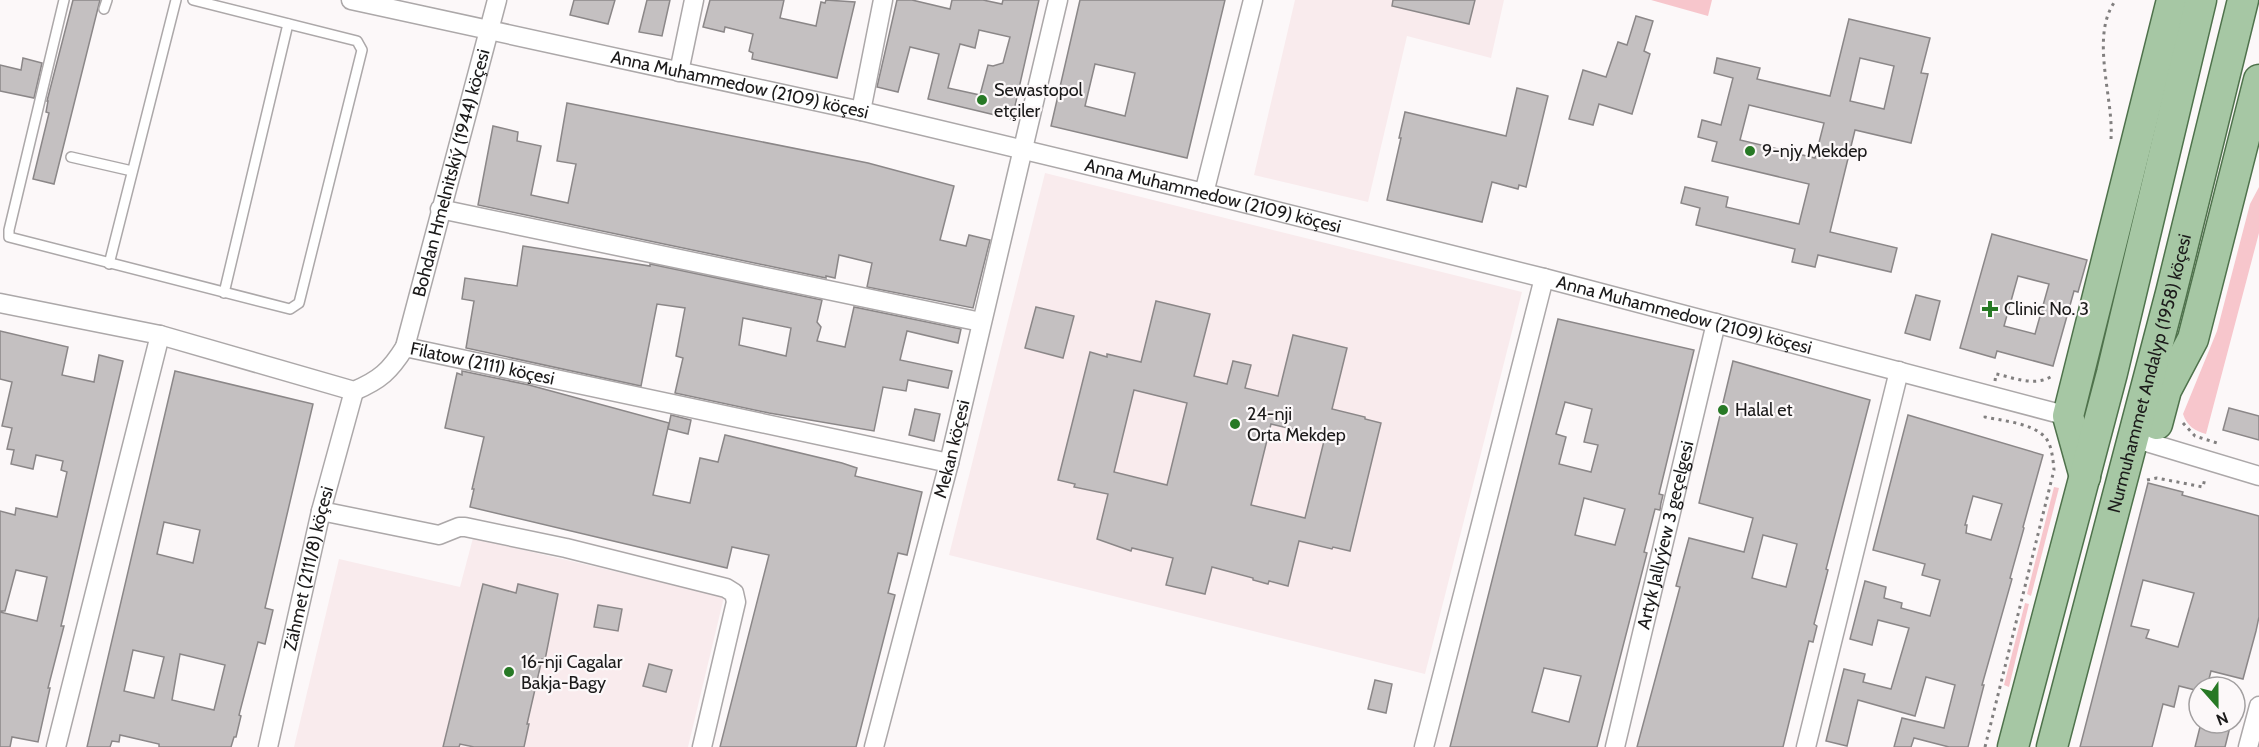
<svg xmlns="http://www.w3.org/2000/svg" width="2259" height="747" font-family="Cabin,sans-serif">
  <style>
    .built { fill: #f9ebed }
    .green { fill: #f7c6cc }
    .building { fill: #c4c0c1; stroke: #8b8788; stroke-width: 1.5; fill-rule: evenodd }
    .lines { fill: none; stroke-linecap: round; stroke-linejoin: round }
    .lane-casing { stroke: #aca8a9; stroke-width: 12 }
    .street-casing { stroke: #aca8a9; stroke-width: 21 }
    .primary-casing { stroke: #4f724c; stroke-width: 33 }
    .path { stroke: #817f7f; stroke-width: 3; stroke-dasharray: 3 4.5; stroke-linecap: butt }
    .lane { stroke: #fff; stroke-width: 9 }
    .street { stroke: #fff; stroke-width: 18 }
    .primary { stroke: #a6c7a4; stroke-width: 30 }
    .poi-dot { fill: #277925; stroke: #fcf8f9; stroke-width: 2 }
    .labels { text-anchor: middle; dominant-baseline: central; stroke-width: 4.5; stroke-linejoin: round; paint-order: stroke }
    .street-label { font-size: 18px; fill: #1b1a1a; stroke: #fcf8f9 }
    .poi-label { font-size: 18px; fill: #1b1a1a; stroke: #fcf8f9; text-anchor: start }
  </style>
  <rect width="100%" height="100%" fill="#fcf8f9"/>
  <g class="built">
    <polygon points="1295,0 1504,0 1491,58 1407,36 1368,202 1254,175"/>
    <polygon points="1045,173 1522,292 1425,674 949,555"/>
    <polygon points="473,538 724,597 688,747 294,747 339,559 460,587"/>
  </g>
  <g class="green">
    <polygon points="1651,0 1712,0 1708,16"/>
    <path d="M 2259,187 L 2259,233 L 2206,434 C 2195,431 2187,426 2183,414 L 2217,331 L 2250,204 Z"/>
    <polygon points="2054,487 2059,488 2031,596 2027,594"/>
    <polygon points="2025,603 2029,604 2009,687 2004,685"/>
  </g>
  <g class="building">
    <polygon points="73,0 100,0 54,184 33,179 49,113 46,112 48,101 47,101"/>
    <polygon points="574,0 615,0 608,24 570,15"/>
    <polygon points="647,0 670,0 662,36 639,32"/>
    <polygon points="710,0 784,0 780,18 816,26 821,2 825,3 826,0 855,2 837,78 752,59 753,53 749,51 753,34 725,27 724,32 703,27"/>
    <path d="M 897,0 L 912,0 L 950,9 L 952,0 L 983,0 L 1002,4 L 1003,0 L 1039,0 L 1012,119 L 928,99 L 939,54 L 910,47 L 898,92 L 877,87 ZM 979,30 L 1010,37 L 1003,63 L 993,66 L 988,65 L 980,95 L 948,88 L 960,44 L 975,48 Z"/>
    <path d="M 1080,0 L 1225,0 L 1187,158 L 1051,126 ZM 1095,64 L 1135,73 L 1125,116 L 1085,106 Z"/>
    <polygon points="1393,0 1475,0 1469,24 1392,6"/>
    <polygon points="1636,16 1653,21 1644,51 1650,54 1632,114 1599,104 1593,125 1569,119 1583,70 1606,77 1618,42 1627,45"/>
    <path d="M 1849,19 L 1930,38 L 1921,73 L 1928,74 L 1911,143 L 1855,130 L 1830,232 L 1897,248 L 1891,272 L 1818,255 L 1815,267 L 1792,262 L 1795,249 L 1696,225 L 1700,208 L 1681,203 L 1685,187 L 1728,197 L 1726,207 L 1799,224 L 1809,184 L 1712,161 L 1717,142 L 1698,137 L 1702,120 L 1721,125 L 1733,78 L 1714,73 L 1717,58 L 1760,68 L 1757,79 L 1830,96 ZM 1860,58 L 1894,66 L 1884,109 L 1850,101 ZM 1749,105 L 1824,123 L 1815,158 L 1740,140 Z"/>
    <polygon points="23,58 42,63 34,98 0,91 0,65 21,70"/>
    <polygon points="1517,88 1548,96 1526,187 1519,185 1518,189 1492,182 1482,222 1387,200 1401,138 1399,138 1405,112 1506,136"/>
    <polygon points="567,103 868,163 954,186 940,240 966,246 969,235 990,240 973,308 867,287 872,263 839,255 835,278 826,276 826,278 478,205 493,126 518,132 517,141 541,146 531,195 568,203 576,164 557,161"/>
    <path d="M 1992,234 L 2087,260 L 2078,292 L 2074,291 L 2053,366 L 1997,351 L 1995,358 L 1960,348 ZM 2018,276 L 2049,284 L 2035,334 L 2004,326 Z"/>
    <path d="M 523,246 L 650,266 L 650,264 L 822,300 L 817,322 L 821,327 L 817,341 L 845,347 L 854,307 L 961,329 L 958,343 L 907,331 L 900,360 L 952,371 L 948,388 L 908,380 L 906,391 L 883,387 L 874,431 L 769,413 L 675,393 L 683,358 L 676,356 L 685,308 L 657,304 L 641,386 L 466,348 L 474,301 L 462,299 L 465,278 L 517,286 ZM 743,318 L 791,328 L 786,356 L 739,345 Z"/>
    <polygon points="1916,295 1940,301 1930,340 1905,333"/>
    <path d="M 1156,301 L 1210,314 L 1194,376 L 1227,384 L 1233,361 L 1251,365 L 1245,388 L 1278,396 L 1293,335 L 1347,348 L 1332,409 L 1365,417 L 1365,419 L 1381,423 L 1350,551 L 1333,547 L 1332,549 L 1299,541 L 1288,586 L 1269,581 L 1268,584 L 1253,580 L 1253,578 L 1212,567 L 1205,594 L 1166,585 L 1173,558 L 1132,548 L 1131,551 L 1097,539 L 1108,494 L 1074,487 L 1075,484 L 1058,480 L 1090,352 L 1107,357 L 1107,354 L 1141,362 ZM 1134,390 L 1187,403 L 1167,485 L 1114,472 ZM 1271,424 L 1325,437 L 1305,518 L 1251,505 Z"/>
    <polygon points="1036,307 1074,316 1063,358 1025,348"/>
    <path d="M 1558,319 L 1694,350 L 1659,494 L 1663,495 L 1661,503 L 1660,510 L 1655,509 L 1644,552 L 1647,553 L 1597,747 L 1450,747 ZM 1565,402 L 1592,409 L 1584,442 L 1598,445 L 1591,472 L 1559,464 L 1566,437 L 1556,434 ZM 1584,498 L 1625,509 L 1615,545 L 1575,535 ZM 1544,668 L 1581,676 L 1569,722 L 1532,712 Z"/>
    <polygon points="0,331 68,347 62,375 94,382 99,355 123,361 61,626 64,626 48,688 50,688 38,742 12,737 10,747 0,747 0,612 37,621 47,577 16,570 5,611 0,611 0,511 15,515 16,508 57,517 67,472 61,470 63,461 36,455 33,469 11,464 14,450 7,449 12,428 2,426 12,382 0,379"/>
    <path d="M 1733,361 L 1870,400 L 1826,569 L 1828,570 L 1814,624 L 1817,626 L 1813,642 L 1809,641 L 1783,747 L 1637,747 L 1680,587 L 1676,586 L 1689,538 L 1744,552 L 1753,518 L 1699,503 ZM 1763,535 L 1797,544 L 1786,587 L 1752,578 Z"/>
    <path d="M 175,371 L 313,404 L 265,608 L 273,610 L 265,644 L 258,642 L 239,715 L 241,716 L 236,737 L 234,737 L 231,747 L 159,747 L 159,744 L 120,735 L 119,742 L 112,741 L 110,747 L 87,747 ZM 164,522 L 200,530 L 193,563 L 157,554 ZM 133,650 L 164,657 L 154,698 L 124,691 ZM 180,654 L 225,665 L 214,710 L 172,700 Z"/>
    <polygon points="462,371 529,385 669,423 653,495 690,503 700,458 718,462 725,435 842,463 857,468 855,476 922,492 907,555 898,553 888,593 895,595 856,747 720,747 769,555 732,547 727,568 470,507 474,489 472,489 484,437 445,428 457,373 462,375"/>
    <polygon points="2229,408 2259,416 2259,440 2223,430"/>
    <polygon points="915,409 940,414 934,441 909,435"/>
    <polygon points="671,415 691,420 688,434 668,429"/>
    <path d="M 1908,415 L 2043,455 L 2023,527 L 2024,528 L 2010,578 L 2012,579 L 1982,685 L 1984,685 L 1968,747 L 1949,747 L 1914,738 L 1911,747 L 1894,747 L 1902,718 L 1944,728 L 1955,685 L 1926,677 L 1915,716 L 1858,700 L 1847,746 L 1826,741 L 1844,669 L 1865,674 L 1863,682 L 1891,689 L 1909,628 L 1878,620 L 1872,645 L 1850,639 L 1865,581 L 1886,587 L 1884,598 L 1902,603 L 1901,608 L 1930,616 L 1940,580 L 1922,575 L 1925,564 L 1873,550 ZM 1973,496 L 2002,504 L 1991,540 L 1966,533 L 1967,525 L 1965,525 Z"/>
    <path d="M 2148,483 L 2183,492 L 2182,495 L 2259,516 L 2259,617 L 2256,631 L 2243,679 L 2211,671 L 2207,687 L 2199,687 L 2199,691 L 2179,686 L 2174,707 L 2163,704 L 2152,747 L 2080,747 ZM 2143,580 L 2194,593 L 2178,647 L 2146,638 L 2149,630 L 2131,626 Z"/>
    <polygon points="483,584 516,593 518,584 558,594 545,660 542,659 527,724 529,724 524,747 474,747 460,744 459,747 443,747"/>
    <polygon points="598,605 622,609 618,631 594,627"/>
    <polygon points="649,664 672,670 666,692 643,686"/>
    <polygon points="1375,680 1392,684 1386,713 1368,709"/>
    <polygon points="2201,723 2231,723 2225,747 2195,747"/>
  </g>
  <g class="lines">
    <defs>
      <g id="lane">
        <polyline points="64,0 9,230 9,237 290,309 299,303 362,50 357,41 193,0"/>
        <polyline points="104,9 107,0"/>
        <polyline points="71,157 132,171"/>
        <polyline points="109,264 176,0"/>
        <polyline points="224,293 288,24"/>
      </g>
      <g id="street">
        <path id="s1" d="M 351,0 L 861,111 L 1204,193 L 1544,278 L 2068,416"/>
        <polyline points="679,72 694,0"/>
        <polyline points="861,111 883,0"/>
        <polyline points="1204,193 1253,0"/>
        <polyline points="440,209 981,322"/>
        <path id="s2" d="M 0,303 L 160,335 L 354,391 C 380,380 390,371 405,347 L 949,463"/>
        <path id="s3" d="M 405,347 L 497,0"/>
        <polyline points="2133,438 2259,476"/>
        <polyline points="321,511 439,535 459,527 465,527 566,548 726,588 734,593 736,602 702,747"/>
        <polyline points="56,747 160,335"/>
        <path id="s4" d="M 268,747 L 321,511 L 354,391"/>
        <path id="s5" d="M 874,747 L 949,463 L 1058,0"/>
        <polyline points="1424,747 1544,278"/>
        <path id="s6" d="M 1615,747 L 1716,323"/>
        <polyline points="1806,747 1899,371"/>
        <polyline points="2248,747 2259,706"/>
      </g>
      <g id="primary">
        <polyline points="2157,424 2166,390 2193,339 2259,80"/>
        <polyline points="2085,477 2068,416 2172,0"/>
        <polyline points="2013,747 2112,373 2201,0"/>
        <path id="s7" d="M 2052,747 L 2171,293 L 2243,0"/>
      </g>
    </defs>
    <use href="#lane" class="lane-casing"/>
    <use href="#street" class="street-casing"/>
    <use href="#primary" class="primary-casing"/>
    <g class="path">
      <path d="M 2111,139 C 2114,98 2089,35 2116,0"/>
      <path d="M 1995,381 L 1996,374 C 2015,378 2035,387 2052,376"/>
      <polyline points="2183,423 2195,436 2217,443 2215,446"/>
      <polyline points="2147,480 2157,478 2203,487 2205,478"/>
      <path d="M 1985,747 L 2054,470 C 2053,460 2052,445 2045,437 C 2032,423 2003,421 1985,417 L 1986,413"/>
    </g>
    <use href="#lane" class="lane"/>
    <use href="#street" class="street"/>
    <use href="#primary" class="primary"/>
  </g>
  <g class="poi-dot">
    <circle cx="982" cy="100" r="6"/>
    <circle cx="1750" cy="151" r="6"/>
    <path d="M1987 300h6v6h6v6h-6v6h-6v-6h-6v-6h6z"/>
    <circle cx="1723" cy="410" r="6"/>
    <circle cx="1235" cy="424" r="6"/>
    <circle cx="509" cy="672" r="6"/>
  </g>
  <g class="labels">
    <g class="street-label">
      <text stroke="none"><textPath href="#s1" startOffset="398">Anna Muhammedow (2109) köçesi</textPath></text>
      <text stroke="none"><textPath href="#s3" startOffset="180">Bohdan Hmelnitskiý (1944) köçesi</textPath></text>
      <text stroke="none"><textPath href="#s1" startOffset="884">Anna Muhammedow (2109) köçesi</textPath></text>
      <text stroke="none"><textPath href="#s1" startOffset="1370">Anna Muhammedow (2109) köçesi</textPath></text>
      <text stroke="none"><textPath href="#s2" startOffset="513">Filatow (2111) köçesi</textPath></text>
      <text stroke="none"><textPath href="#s7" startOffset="386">Nurmuhammet Andalyp (1958) köçesi</textPath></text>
      <text stroke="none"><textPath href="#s5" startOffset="308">Mekan köçesi</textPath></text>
      <text stroke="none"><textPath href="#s6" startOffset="218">Artyk Jallyýew 3 geçelgesi</textPath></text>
      <text stroke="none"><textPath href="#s4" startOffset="183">Zähmet (2111/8) köçesi</textPath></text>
    </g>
    <g class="poi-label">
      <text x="994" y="90">Sewastopol<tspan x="994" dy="21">etçiler</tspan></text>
      <text x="1762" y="151">9-njy Mekdep</text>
      <text x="2004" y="309">Clinic No. 3</text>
      <text x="1735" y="410">Halal et</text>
      <text x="1247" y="414">24-nji<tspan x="1247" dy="21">Orta Mekdep</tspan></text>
      <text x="521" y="662">16-nji Cagalar<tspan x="521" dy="21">Bakja-Bagy</tspan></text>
    </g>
  </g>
  <g transform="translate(2217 705) rotate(159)"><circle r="28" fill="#fcf8f9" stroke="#a29fa0" stroke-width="1.5"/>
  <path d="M0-4.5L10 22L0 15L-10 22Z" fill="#277925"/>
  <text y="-9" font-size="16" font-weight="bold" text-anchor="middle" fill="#1b1a1a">N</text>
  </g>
</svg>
